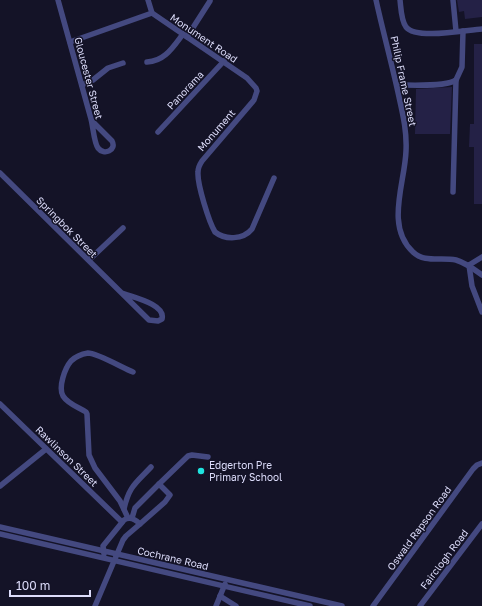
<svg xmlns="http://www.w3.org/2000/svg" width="482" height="606" font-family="'Golos Text',sans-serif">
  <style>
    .building { fill: #242146 }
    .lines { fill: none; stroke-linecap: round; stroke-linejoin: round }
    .minor { stroke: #444980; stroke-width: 5.5 }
    .poi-dot { fill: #1fe4e0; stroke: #141327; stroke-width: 1.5 }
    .labels { text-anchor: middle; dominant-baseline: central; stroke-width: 3; stroke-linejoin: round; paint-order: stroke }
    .street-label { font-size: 10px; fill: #ddddfb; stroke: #141327 }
    .poi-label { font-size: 10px; fill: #ddddfb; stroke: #141327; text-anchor: start }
  </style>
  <rect width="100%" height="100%" fill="#141327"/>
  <g class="building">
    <polygon points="457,0 482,0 482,17 465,19 464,11 459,12"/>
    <polygon points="474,44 482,44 482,204 474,204 474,147 469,147 470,124 474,124"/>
    <polygon points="452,87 450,134 415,134 416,89"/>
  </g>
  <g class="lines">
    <g class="minor">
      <path d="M 58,0 C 69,40 80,79 91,119 C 93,126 94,143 98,148 C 104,156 117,150 112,141 L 92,121"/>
      <path d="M 148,0 L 152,13 L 247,78 L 256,88 L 257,91 L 254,100 L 202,161 C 200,164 198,168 198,172 C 197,184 209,222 215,232 C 225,240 243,240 252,229 L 274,178"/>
      <path d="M 376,0 C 383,32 392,64 399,97 C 403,115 407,132 406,151 C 405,183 385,226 413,252 C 424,263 441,257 456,260 C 466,263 474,269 482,275"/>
      <path d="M 400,0 C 401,8 401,20 406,27 C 416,40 466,30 482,29"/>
      <polyline points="453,0 456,31"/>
      <polyline points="187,37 210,1"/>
      <polyline points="70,42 152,13"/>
      <path d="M 147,62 C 165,61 173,47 183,34"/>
      <polyline points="82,85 93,80 108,68 123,63"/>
      <path d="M 397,85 C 410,85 447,87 456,80 L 462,67 L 463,31"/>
      <polyline points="158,132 224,61"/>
      <path d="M 0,173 L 149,320 L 158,321 L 162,319 C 166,304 132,297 122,293"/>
      <polyline points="453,192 456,80"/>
      <polyline points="89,260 123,228"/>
      <polyline points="469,265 472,286 482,312"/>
      <polyline points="469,265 482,257"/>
      <polyline points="0,404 122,522"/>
      <polyline points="159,484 188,456 192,455 208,457"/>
      <polyline points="0,486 46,449"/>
      <path d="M 124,509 C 129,486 136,483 151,467"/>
      <path d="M 128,518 L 120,501 L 95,468 L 89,455 L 87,414 L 86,412 C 78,407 68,404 63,396 C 58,387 65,368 71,361 C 75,357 82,354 88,353 C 97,353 123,368 133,372"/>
      <polyline points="132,518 135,508 159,484 170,495 165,502 140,524"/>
      <polyline points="0,527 342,606"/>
      <polyline points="0,534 310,606"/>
      <polyline points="220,596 236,606"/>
      <path d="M 95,606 L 123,540 L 126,536 L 140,524 C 135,519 130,516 124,520 L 103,546 L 104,554"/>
      <polyline points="216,606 225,584"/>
      <polyline points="373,606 473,469 477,465 482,463"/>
      <polyline points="420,606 482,524"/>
    </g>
  </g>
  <circle class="poi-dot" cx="201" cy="471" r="4"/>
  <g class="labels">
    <g class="street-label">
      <text transform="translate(204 38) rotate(34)">Monument Road</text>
      <text transform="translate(89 78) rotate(75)">Gloucester Street</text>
      <text transform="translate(404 81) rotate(78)">Philip Frame Street</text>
      <text transform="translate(185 90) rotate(-47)">Panorama</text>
      <text transform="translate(216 130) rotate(-49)">Monument</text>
      <text transform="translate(67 227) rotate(45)">Springbok Street</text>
      <text transform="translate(67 456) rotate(44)">Rawlinson Street</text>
      <text transform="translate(419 528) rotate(-54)">Oswald Rapson Road</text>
      <text transform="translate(173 558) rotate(13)">Cochrane Road</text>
      <text transform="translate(444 559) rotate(-53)">Fairclogh Road</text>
    </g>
    <g class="poi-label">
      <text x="209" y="465">Edgerton Pre<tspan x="209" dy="12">Primary School</tspan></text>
    </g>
  </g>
  <path d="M10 590v6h80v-6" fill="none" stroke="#ddddfb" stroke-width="2"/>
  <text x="16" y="590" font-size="12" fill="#ddddfb" stroke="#141327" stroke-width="3" paint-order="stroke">100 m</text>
</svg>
